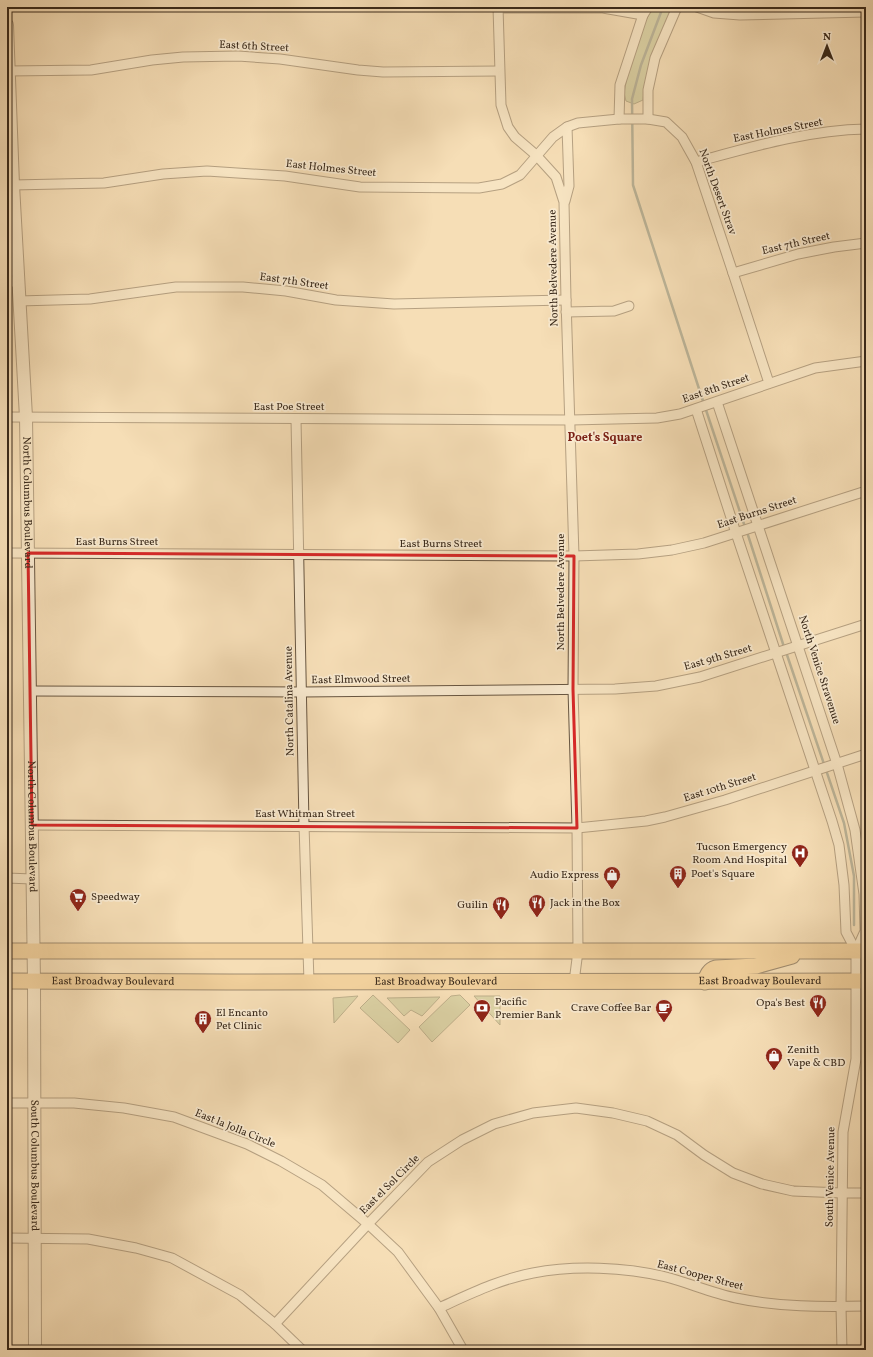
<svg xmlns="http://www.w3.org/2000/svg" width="873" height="1357" font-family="Vollkorn,serif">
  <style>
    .green { fill: #bbc18f; stroke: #7a7554 }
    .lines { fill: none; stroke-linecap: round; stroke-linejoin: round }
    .stream { stroke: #758174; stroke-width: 2.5 }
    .minor-casing { stroke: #685641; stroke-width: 11 }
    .tertiary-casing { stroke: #685641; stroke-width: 14 }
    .primary-casing { stroke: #39291a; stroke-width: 17 }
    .minor { stroke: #f9ead0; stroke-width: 9 }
    .tertiary { stroke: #f9ead0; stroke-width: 12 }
    .primary { stroke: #ebbf7c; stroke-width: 15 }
    .marked { fill: none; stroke: #d62828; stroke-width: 3; stroke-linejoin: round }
    .labels { text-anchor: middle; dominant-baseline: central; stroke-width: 3.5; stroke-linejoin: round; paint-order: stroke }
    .street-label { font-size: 11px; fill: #39291a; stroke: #f9ead0 }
    .poi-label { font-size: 11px; fill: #39291a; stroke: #f9ead0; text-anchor: start }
    .neighbourhood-label { font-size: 12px; font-weight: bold; fill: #7a1f14; stroke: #f9ead0 }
  </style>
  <rect width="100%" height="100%" fill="#f6deb7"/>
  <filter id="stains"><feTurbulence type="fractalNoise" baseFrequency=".005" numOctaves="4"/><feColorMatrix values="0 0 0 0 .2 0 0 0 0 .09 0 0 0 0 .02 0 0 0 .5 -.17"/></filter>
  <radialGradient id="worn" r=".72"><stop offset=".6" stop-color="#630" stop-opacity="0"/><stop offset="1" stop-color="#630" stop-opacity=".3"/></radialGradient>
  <g class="green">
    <path d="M 653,7 L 672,7 C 660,37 645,66 643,100 L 634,104 L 626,101 L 624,93 L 629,67 L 646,20 Z"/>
    <polygon points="373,995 410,1030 398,1043 360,1008"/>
    <polygon points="460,995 470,1005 432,1042 419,1027 451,996"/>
    <polygon points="358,996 334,1023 333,998"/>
    <polygon points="474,996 500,996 500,1025"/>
    <polygon points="440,997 422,1016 411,1010 404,1016 387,998"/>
  </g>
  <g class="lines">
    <g class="stream">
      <polyline points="663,7 641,65 632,99 633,185 702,398 745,527"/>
      <polyline points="747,532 784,647"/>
      <polyline points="786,652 844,823 854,876 854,925"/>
    </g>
    <defs>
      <g id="minor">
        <polyline points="498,7 501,105 508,127 515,137 536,155 556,177 564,202 566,300 574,556 573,689 577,828 578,951 574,982"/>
        <polyline points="697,7 714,13 740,15 866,12"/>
        <polyline points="498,8 603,8 643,15"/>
        <polyline points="8,71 91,70 152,60 183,57 238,56 280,59 358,70 383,72 499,71"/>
        <polyline points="619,119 620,85 643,15 648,7"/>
        <polyline points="648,119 648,90 655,58 677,7"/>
        <path d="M 696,162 C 751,147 808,130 866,129"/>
        <polyline points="13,185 104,183 163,174 207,171 285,176 360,187 479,188 502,184 520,175 553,137 567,127 578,123 619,119 648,119 666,122 682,137 696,162 733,273 769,383"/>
        <polyline points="565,201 569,186 567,127"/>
        <polyline points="733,273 798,254 834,247 866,243"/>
        <polyline points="7,282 18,282"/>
        <polyline points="19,301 90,299 176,287 243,287 286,291 336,300 394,304 566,300"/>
        <polyline points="566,312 614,311 629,306"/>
        <polyline points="717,402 837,764 855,830 864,894 865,931 856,951"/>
        <polyline points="696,409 736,533 832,821 839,845 844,885 846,932 856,951 856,1059 843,1132 841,1307 842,1350"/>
        <polyline points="7,417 571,420 657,418 680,414 815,368 866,361"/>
        <polyline points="296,419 304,825 309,982"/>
        <polyline points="7,553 574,556 638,554 672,550 704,543 866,491"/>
        <polyline points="30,691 302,692 615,689 656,686 700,677 866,624"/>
        <polyline points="32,825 577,828 646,821 665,817 725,800 866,754"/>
        <polyline points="7,878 32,879"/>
        <polyline points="7,1103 74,1103 124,1108 174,1117 247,1144 281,1161 322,1185 368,1224 398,1252 439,1308 463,1350"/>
        <polyline points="7,1238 88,1239 136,1248 172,1258 240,1295 275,1324 302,1350"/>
        <path d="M 439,1308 C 470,1294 500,1279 533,1273 C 574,1265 625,1267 666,1277 C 689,1283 712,1293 736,1298 C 778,1307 823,1307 866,1306"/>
        <polyline points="275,1324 368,1224 428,1162 462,1140 494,1124 533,1113 576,1108 613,1113 647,1121 677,1135 704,1155 733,1173 762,1184 793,1191 842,1193 866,1193"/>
      </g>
      <g id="tertiary">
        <path id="s1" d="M 7,25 L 13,185 L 26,417 L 34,981 L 35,1350"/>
      </g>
      <g id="primary">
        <polyline points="7,951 866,951"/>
        <path id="s2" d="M 7,981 L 229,982 L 866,981"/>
        <path d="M 705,982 C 707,975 709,970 716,968 L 756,966 L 792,956"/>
      </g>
    </defs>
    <use href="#minor" class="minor-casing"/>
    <use href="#tertiary" class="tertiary-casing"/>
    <use href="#primary" class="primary-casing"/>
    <use href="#minor" class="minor"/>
    <use href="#tertiary" class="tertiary"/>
    <use href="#primary" class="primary"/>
  </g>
  <path d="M0 0H873V1357H0ZM 28,553 L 574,556 L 573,689 L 577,828 L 32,825 Z" fill="#f6deb7" fill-opacity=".55" fill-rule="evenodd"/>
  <path class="marked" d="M 28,553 L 574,556 L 573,689 L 577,828 L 32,825 Z"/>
  <defs>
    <symbol id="hospital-pin" viewBox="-11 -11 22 30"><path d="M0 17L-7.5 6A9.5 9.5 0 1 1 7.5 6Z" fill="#8f2418" stroke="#f9ead0"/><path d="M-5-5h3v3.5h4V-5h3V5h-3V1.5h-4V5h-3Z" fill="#fff"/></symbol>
    <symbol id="building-pin" viewBox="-11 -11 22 30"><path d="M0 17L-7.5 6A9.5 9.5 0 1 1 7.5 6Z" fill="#8f2418" stroke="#f9ead0"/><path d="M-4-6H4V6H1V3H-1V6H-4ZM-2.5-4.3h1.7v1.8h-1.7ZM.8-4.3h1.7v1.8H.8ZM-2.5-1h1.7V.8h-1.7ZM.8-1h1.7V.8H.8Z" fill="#fff"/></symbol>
    <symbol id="shop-pin" viewBox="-11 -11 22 30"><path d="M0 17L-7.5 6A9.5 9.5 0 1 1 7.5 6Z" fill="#8f2418" stroke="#f9ead0"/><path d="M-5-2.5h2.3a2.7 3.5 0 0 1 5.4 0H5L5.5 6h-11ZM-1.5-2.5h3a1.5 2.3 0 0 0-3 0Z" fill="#fff"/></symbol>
    <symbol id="supermarket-pin" viewBox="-11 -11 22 30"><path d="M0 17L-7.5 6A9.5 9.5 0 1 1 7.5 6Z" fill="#8f2418" stroke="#f9ead0"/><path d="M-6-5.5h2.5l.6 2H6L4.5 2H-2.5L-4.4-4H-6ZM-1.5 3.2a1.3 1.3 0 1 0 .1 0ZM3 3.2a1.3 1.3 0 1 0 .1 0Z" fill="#fff"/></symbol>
    <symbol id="restaurant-pin" viewBox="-11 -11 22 30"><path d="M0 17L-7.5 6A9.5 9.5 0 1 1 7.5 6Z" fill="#8f2418" stroke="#f9ead0"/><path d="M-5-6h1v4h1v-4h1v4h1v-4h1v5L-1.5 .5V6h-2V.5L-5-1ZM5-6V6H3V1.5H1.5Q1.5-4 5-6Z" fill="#fff"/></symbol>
    <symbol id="bank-pin" viewBox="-11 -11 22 30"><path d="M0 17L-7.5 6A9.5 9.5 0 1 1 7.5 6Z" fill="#8f2418" stroke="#f9ead0"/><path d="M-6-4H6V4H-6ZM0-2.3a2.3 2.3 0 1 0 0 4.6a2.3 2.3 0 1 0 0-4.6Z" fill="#fff"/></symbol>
    <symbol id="cafe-pin" viewBox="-11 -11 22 30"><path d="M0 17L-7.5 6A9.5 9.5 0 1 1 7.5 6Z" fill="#8f2418" stroke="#f9ead0"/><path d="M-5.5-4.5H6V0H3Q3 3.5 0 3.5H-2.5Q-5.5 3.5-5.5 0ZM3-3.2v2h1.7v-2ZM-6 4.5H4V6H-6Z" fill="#fff"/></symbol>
  </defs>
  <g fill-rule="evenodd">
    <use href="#hospital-pin" x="790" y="843" width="20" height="27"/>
    <use href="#building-pin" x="668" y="864" width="20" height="27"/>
    <use href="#shop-pin" x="602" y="865" width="20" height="27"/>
    <use href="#supermarket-pin" x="68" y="887" width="20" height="27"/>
    <use href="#restaurant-pin" x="527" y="893" width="20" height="27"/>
    <use href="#restaurant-pin" x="491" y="895" width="20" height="27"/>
    <use href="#restaurant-pin" x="808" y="993" width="20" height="27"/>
    <use href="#bank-pin" x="472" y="998" width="20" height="27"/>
    <use href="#cafe-pin" x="654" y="998" width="20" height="27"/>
    <use href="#building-pin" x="193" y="1009" width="20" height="27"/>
    <use href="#shop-pin" x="764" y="1046" width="20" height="27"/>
  </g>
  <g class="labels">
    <g class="street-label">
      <text transform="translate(254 47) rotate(3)">East 6th Street</text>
      <text transform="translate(778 131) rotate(-11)">East Holmes Street</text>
      <text transform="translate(331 169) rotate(6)">East Holmes Street</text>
      <text transform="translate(717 192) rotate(70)">North Desert Strav</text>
      <text transform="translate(796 244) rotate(-13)">East 7th Street</text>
      <text transform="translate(554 268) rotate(-91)">North Belvedere Avenue</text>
      <text transform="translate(294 282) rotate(8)">East 7th Street</text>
      <text transform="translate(716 389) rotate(-19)">East 8th Street</text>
      <text x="289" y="407">East Poe Street</text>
      <text stroke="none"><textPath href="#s1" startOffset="478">North Columbus Boulevard</textPath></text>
      <text transform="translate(757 513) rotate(-18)">East Burns Street</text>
      <text x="117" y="542">East Burns Street</text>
      <text x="441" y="544">East Burns Street</text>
      <text transform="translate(561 592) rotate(-90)">North Belvedere Avenue</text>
      <text transform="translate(718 658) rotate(-16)">East 9th Street</text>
      <text transform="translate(819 670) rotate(72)">North Venice Stravenue</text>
      <text transform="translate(361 680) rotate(-1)">East Elmwood Street</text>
      <text transform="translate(290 701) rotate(-91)">North Catalina Avenue</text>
      <text transform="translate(720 788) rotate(-17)">East 10th Street</text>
      <text x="305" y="814">East Whitman Street</text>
      <text stroke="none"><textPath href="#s1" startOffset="802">North Columbus Boulevard</textPath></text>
      <text stroke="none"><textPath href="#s2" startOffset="106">East Broadway Boulevard</textPath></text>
      <text stroke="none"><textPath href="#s2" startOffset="429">East Broadway Boulevard</textPath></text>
      <text stroke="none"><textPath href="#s2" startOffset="753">East Broadway Boulevard</textPath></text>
      <text transform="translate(235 1129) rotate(22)">East la Jolla Circle</text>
      <text stroke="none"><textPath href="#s1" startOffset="1141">South Columbus Boulevard</textPath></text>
      <text transform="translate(831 1177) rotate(-89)">South Venice Avenue</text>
      <text transform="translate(390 1185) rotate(-45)">East el Sol Circle</text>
      <text transform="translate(700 1276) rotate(15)">East Cooper Street</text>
    </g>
    <g class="poi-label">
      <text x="787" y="847" text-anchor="end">Tucson Emergency<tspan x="787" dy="13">Room And Hospital</tspan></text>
      <text x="691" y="874">Poet's Square</text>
      <text x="599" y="875" text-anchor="end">Audio Express</text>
      <text x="91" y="897">Speedway</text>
      <text x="550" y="903">Jack in the Box</text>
      <text x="488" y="905" text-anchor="end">Guilin</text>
      <text x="495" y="1002">Pacific<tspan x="495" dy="13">Premier Bank</tspan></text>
      <text x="805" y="1003" text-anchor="end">Opa's Best</text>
      <text x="651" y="1008" text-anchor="end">Crave Coffee Bar</text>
      <text x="216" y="1013">El Encanto<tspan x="216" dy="13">Pet Clinic</tspan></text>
      <text x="787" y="1050">Zenith<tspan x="787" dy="13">Vape &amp; CBD</tspan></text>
    </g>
    <g class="neighbourhood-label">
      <text x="605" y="438">Poet's Square</text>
    </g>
  </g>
  <rect width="873" height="1357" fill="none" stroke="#f6deb7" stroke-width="24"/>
  <rect x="8" y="8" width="857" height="1341" fill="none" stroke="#39291a" stroke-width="2"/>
  <rect x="12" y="12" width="849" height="1333" fill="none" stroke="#39291a"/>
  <g transform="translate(827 46)" stroke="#f9ead0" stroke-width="3" paint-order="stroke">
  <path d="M0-3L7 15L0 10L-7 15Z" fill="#39291a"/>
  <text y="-6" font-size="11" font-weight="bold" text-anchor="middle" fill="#39291a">N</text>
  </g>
  <rect width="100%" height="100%" filter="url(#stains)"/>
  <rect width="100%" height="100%" fill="url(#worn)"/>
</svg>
